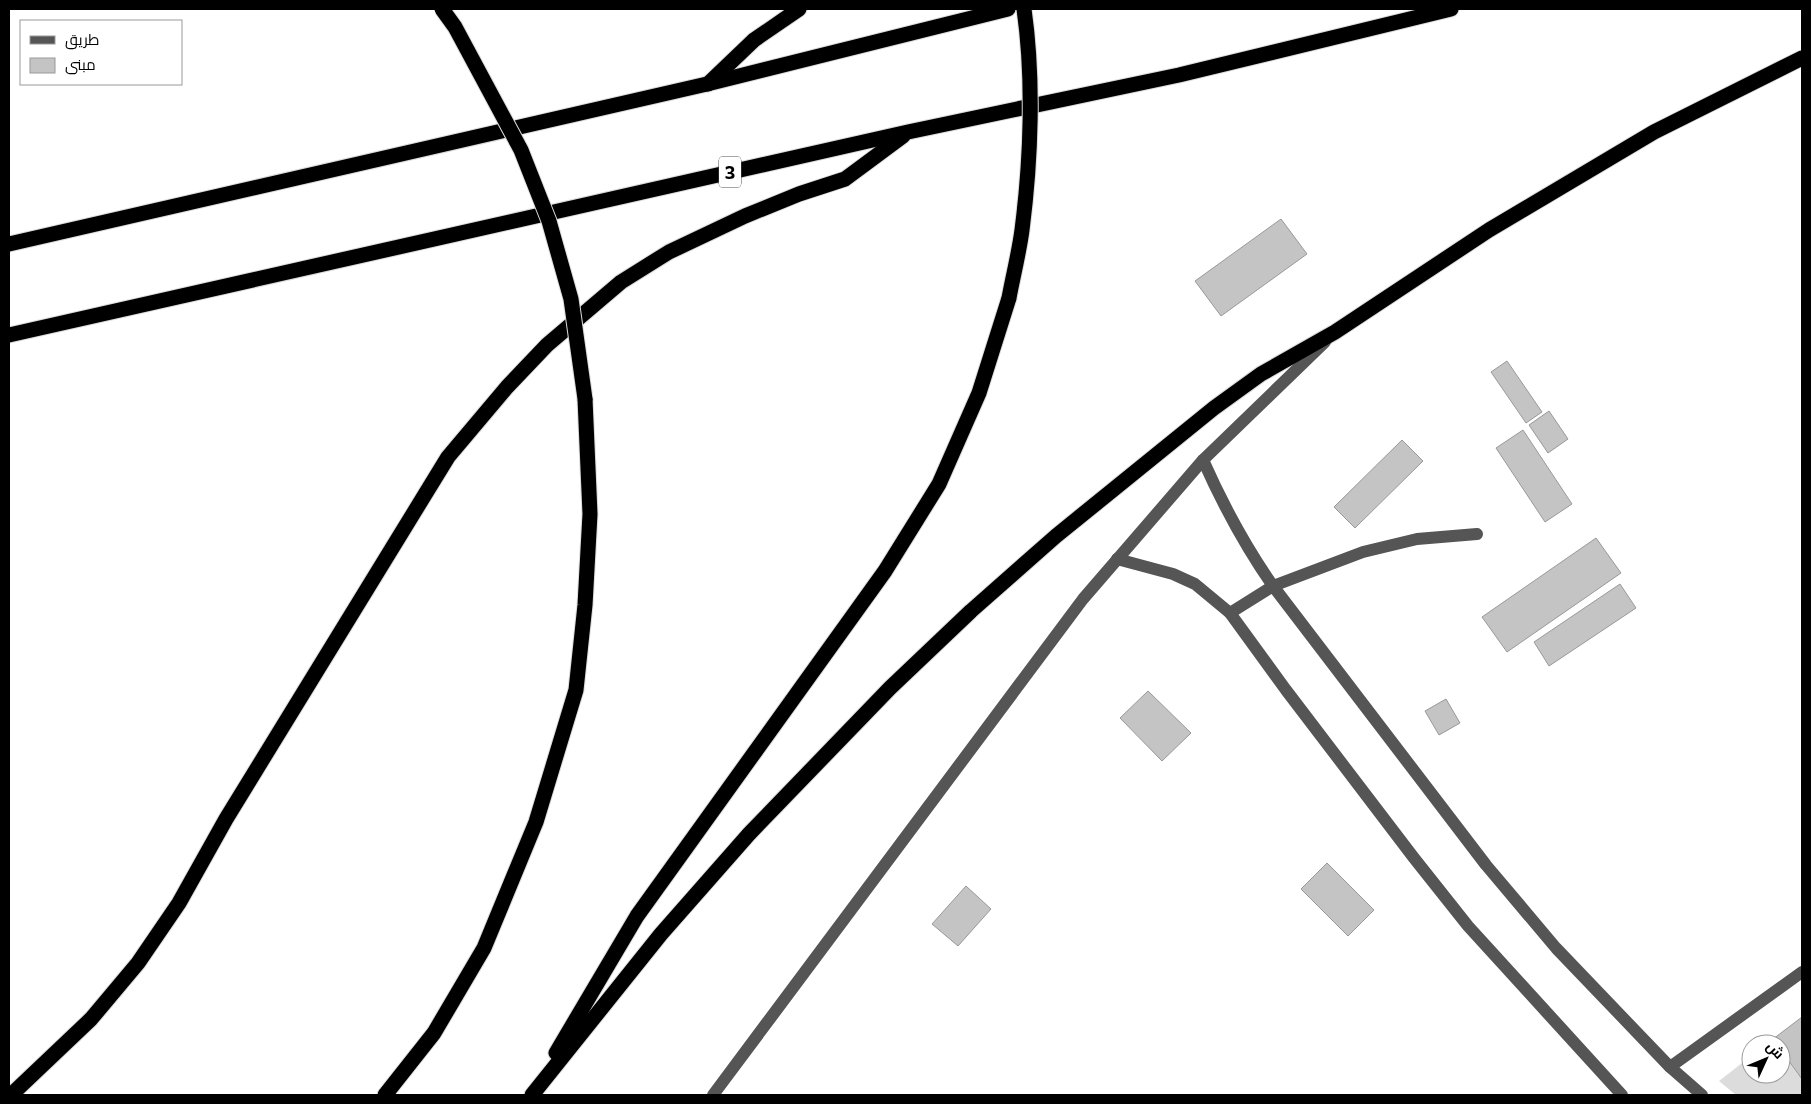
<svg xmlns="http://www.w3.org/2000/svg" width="1811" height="1104" font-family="Commissioner,Cairo,sans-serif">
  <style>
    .green { fill: #dcdcdc }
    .building { fill: #c4c4c4; stroke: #999 }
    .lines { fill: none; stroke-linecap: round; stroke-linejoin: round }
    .highway-casing { stroke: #dbdbdb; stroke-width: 17 }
    .minor { stroke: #555; stroke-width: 12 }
    .highway { stroke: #000; stroke-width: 15 }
    .highway-bridge-casing { stroke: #dbdbdb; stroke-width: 17; stroke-linecap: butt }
    .highway-bridge { stroke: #000; stroke-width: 15 }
    .labels { text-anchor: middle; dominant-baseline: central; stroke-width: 4; stroke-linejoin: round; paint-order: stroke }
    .shield { fill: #fff; stroke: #4c4c4c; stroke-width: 1 }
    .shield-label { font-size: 18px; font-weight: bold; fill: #000 }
  </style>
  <rect width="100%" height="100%" fill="#fff"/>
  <polygon class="green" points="1781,1050 1802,1079 1802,1095 1736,1095 1719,1081 1751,1056 1751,1074 1781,1074"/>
  <g class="building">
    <polygon points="1281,219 1307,254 1221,316 1195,281"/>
    <polygon points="1507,361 1542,412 1526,423 1491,372"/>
    <polygon points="1549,411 1568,439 1548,453 1529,425"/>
    <polygon points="1523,430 1572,504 1545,522 1496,448"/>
    <polygon points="1402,440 1423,461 1355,528 1334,507"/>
    <polygon points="1596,538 1621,573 1507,652 1482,617"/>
    <polygon points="1620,584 1636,608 1549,666 1534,642"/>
    <polygon points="1148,691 1191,733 1162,761 1120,718"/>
    <polygon points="1446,699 1460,723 1439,735 1425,711"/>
    <polygon points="1327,863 1374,910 1348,936 1301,889"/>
    <polygon points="966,886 991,909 958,946 932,924"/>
    <polygon points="1802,1017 1802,1079 1781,1050 1781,1044 1776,1044 1773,1039"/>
  </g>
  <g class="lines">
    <defs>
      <g id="highway">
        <polyline points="708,84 754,40 799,9"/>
        <polyline points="9,244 707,84 1008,9"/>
        <polyline points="9,335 908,132 1179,75 1451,9"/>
        <polyline points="556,1053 637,916 885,571 939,484 979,393 1009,298"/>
        <polyline points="11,1095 91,1019 138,963 179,903 226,819 448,457 507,387 547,345 621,282 669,252 745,216 799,194 845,179 903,136"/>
        <polyline points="385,1095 434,1033 484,948 536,822 576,690 585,605 590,514 585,399"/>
        <polyline points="532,1095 661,934 749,834 890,688 971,611 1056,536 1214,408 1261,374 1335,332 1489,230 1654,132 1802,58"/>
      </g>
    </defs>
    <use href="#highway" class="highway-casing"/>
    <g class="minor">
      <path d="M 1203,460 C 1223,505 1245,546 1273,586 L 1486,865 L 1556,948 L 1670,1067 L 1702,1095"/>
      <polyline points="1117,559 1173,574 1195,584 1230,613 1286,690 1414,858 1468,926 1622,1095"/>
      <polyline points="1230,613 1273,586 1363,552 1417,539 1477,534"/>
      <polyline points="1670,1067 1802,972"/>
      <polyline points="713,1095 1083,599 1203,460 1325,342"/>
    </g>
    <use href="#highway" class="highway"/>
    <defs>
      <g id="highway-bridge">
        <polyline points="442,9 455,27 521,150 549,221 571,299 585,399"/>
        <path d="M 1009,298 C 1013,276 1019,253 1022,230 C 1031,160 1034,79 1024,9"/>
      </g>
    </defs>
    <use href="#highway-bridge" class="highway-bridge-casing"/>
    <use href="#highway-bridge" class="highway-bridge"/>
  </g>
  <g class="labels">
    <rect class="shield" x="719" y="156.5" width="22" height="31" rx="4"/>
    <g class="shield-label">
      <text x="730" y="172">3</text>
    </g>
  </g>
  <rect width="1811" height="1104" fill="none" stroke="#000000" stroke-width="20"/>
  <rect x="20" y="20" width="162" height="65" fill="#ffffff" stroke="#999999"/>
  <rect x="30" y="36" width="25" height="8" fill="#555555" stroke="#999999"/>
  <text x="65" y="45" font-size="15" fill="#000000">طريق</text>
  <rect x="30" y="58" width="25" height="15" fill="#c4c4c4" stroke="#999999"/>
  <text x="65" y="70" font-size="15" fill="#000000">مبنى</text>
  <g transform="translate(1766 1059) rotate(46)"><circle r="24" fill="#ffffff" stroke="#999999"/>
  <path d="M0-4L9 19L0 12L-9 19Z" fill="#000000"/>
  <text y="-8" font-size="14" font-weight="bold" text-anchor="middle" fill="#000000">ش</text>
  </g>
</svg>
